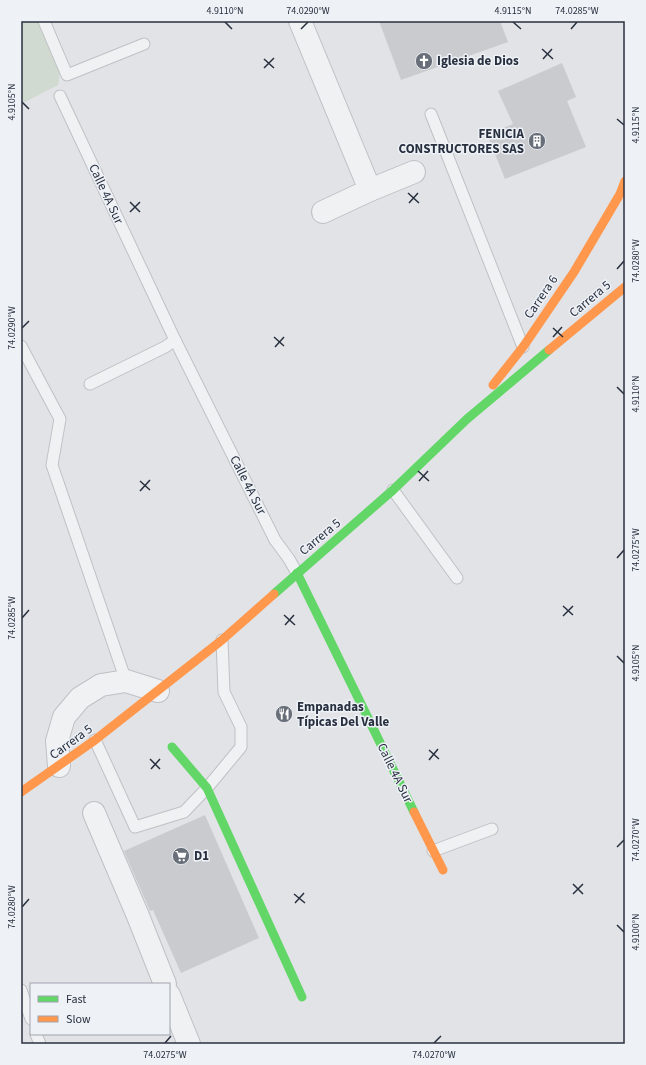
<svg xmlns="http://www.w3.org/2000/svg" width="646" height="1065" font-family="'Source Sans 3',sans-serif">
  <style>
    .green { fill: #d1dad1 }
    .building { fill: #c9cbce }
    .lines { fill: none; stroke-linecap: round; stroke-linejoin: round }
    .lane-casing { stroke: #bfc1c4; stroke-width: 13 }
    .street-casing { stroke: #bfc1c4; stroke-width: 24 }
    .lane { stroke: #f0f1f3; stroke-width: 11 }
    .street { stroke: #f0f1f3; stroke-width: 22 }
    .fast { stroke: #63d668; stroke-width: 9 }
    .slow { stroke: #ff974d; stroke-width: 9 }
    .ticks { fill: none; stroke: #28303f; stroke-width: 1.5 }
    .labels { text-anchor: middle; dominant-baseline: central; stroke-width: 3; stroke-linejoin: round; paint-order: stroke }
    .poi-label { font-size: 13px; font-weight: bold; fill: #28303f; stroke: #eef1f6; text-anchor: start }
    .street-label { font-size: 13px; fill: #28303f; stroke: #eef1f6 }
    .neatline { fill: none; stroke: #28303f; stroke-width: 1.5 }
    .ticks-label { font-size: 10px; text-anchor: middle; fill: #28303f }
  </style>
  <rect width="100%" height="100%" fill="#e1e3e6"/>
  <polygon class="green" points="21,21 38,21 60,72 58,85 21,104"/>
  <g class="building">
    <polygon points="379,21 500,21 508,42 401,80"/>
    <polygon points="562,63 576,97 567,101 586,147 505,179 487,134 513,124 498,91"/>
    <polygon points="205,815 259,938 181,973 153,910 150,911 124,851"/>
  </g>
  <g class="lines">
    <defs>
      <g id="lane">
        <polyline points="44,21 67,75 144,44"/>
        <polyline points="60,96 175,340 275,540 289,559 297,573"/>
        <polyline points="431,114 523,347"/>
        <polyline points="21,346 60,419 52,465 126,681"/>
        <polyline points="90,384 165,347 175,340"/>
        <polyline points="393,490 457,578"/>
        <polyline points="95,740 135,827 184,812 207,788 241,747 241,727 224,692 222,640"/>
        <polyline points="433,851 492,829"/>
        <polyline points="21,990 31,1019"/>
        <polyline points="36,1034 40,1044"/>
      </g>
      <g id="street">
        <polyline points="300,21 370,190"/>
        <polyline points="323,212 370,190 414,172"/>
        <polyline points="59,766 57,741 64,717 80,698 101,685 126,681 158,691"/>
        <polyline points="94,813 138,916 165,984"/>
        <polyline points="169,995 189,1044"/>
      </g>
    </defs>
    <use href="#lane" class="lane-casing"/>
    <use href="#street" class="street-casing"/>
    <use href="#lane" class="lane"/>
    <use href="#street" class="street"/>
    <g class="fast">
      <polyline points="297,573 414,812"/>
      <polyline points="274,594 393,490 467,419 549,350"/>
      <polyline points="172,747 207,788 302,997"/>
    </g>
    <g class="slow">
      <polyline points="549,350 625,287"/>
      <polyline points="493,385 523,347 574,272 620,194 625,181"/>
      <polyline points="21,792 95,740 222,640 274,594"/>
      <polyline points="414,812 443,870"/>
    </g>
  </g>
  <path class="ticks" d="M 225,22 L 232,29M 513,22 L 521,29M 301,29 L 308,22M 571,29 L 577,22M 542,49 L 553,59M 264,59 L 274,68M 543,59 L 552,49M 264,68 L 274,58M 22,102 L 29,109M 617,119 L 624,125M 408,193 L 419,203M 130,202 L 140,212M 409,203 L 418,193M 130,212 L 140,202M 617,269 L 624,261M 22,328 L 29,321M 553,328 L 563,337M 274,337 L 284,346M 553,337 L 562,327M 275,347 L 284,337M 617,387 L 624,394M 418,471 L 429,481M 140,481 L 150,490M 419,481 L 428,471M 140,491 L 150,480M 617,558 L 624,550M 563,606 L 573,615M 284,615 L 295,625M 563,616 L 573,606M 22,618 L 29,610M 285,625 L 294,615M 617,656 L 624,663M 429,750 L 439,759M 150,759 L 160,769M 429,760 L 438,749M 151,769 L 160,759M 617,847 L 624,840M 573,884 L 583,894M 294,894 L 305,903M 573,894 L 583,884M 295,903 L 304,893M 22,907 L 29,899M 617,925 L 624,932M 165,1043 L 171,1036M 434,1043 L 441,1036"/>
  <defs>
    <symbol id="church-disc" viewBox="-11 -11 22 22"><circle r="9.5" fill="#696f79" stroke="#eef1f6"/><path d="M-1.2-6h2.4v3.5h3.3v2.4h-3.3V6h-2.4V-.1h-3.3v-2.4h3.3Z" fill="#fff"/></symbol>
    <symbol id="building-disc" viewBox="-11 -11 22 22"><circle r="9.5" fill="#696f79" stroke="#eef1f6"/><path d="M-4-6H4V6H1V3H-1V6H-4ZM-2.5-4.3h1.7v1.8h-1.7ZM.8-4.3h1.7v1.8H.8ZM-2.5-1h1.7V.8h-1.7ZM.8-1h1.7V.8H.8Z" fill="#fff"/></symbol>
    <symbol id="restaurant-disc" viewBox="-11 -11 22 22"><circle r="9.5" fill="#696f79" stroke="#eef1f6"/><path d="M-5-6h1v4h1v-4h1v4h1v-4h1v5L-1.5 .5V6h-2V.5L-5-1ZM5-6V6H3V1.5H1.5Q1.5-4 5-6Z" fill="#fff"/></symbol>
    <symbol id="supermarket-disc" viewBox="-11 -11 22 22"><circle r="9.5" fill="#696f79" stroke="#eef1f6"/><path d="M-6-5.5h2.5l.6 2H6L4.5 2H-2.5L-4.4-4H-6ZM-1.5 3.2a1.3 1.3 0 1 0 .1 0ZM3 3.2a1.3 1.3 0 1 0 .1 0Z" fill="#fff"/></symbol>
  </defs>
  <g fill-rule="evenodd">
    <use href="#church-disc" x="414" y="51" width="20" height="20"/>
    <use href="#building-disc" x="527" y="131" width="20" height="20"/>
    <use href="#restaurant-disc" x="274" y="704" width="20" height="20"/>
    <use href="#supermarket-disc" x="171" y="846" width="20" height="20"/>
  </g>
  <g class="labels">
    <g class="poi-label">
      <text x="437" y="61">Iglesia de Dios</text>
      <text x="524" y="134" text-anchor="end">FENICIA<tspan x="524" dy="15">CONSTRUCTORES SAS</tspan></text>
      <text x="297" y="707">Empanadas<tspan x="297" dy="15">Típicas Del Valle</tspan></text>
      <text x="194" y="856">D1</text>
    </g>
    <g class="street-label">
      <text transform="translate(106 194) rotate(65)">Calle 4A Sur</text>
      <text transform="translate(541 297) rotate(-56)">Carrera 6</text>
      <text transform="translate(590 299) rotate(-40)">Carrera 5</text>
      <text transform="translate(248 485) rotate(63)">Calle 4A Sur</text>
      <text transform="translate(320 537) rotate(-40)">Carrera 5</text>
      <text transform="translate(71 742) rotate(-36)">Carrera 5</text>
      <text transform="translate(395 773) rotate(64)">Calle 4A Sur</text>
    </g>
  </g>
  <rect width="646" height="1065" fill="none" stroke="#eef1f6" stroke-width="44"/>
  <rect x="30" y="983" width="140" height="52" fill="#eef1f6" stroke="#9fa4ad"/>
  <rect x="38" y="996" width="20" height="6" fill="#63d668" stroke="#9fa4ad"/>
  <text x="66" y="1003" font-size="12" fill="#28303f">Fast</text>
  <rect x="38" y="1016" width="20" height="6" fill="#ff974d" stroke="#9fa4ad"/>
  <text x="66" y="1023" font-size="12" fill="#28303f">Slow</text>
  <rect x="22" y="22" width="602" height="1021" class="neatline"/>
  <g class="ticks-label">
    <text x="225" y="14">4.9110°N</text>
    <text x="308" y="14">74.0290°W</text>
    <text x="513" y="14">4.9115°N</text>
    <text x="577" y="14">74.0285°W</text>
    <text transform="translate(11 102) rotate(-90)" y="4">4.9105°N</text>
    <text transform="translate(635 125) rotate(-90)" y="4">4.9115°N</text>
    <text transform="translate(635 261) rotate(-90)" y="4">74.0280°W</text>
    <text transform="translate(11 328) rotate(-90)" y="4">74.0290°W</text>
    <text transform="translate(635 394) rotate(-90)" y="4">4.9110°N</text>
    <text transform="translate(635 550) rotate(-90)" y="4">74.0275°W</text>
    <text transform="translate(11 618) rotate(-90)" y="4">74.0285°W</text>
    <text transform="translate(635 663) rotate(-90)" y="4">4.9105°N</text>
    <text transform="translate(635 840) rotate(-90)" y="4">74.0270°W</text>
    <text transform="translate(11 907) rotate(-90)" y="4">74.0280°W</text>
    <text transform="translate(635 932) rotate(-90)" y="4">4.9100°N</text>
    <text x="165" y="1058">74.0275°W</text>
    <text x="434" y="1058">74.0270°W</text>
  </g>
</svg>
